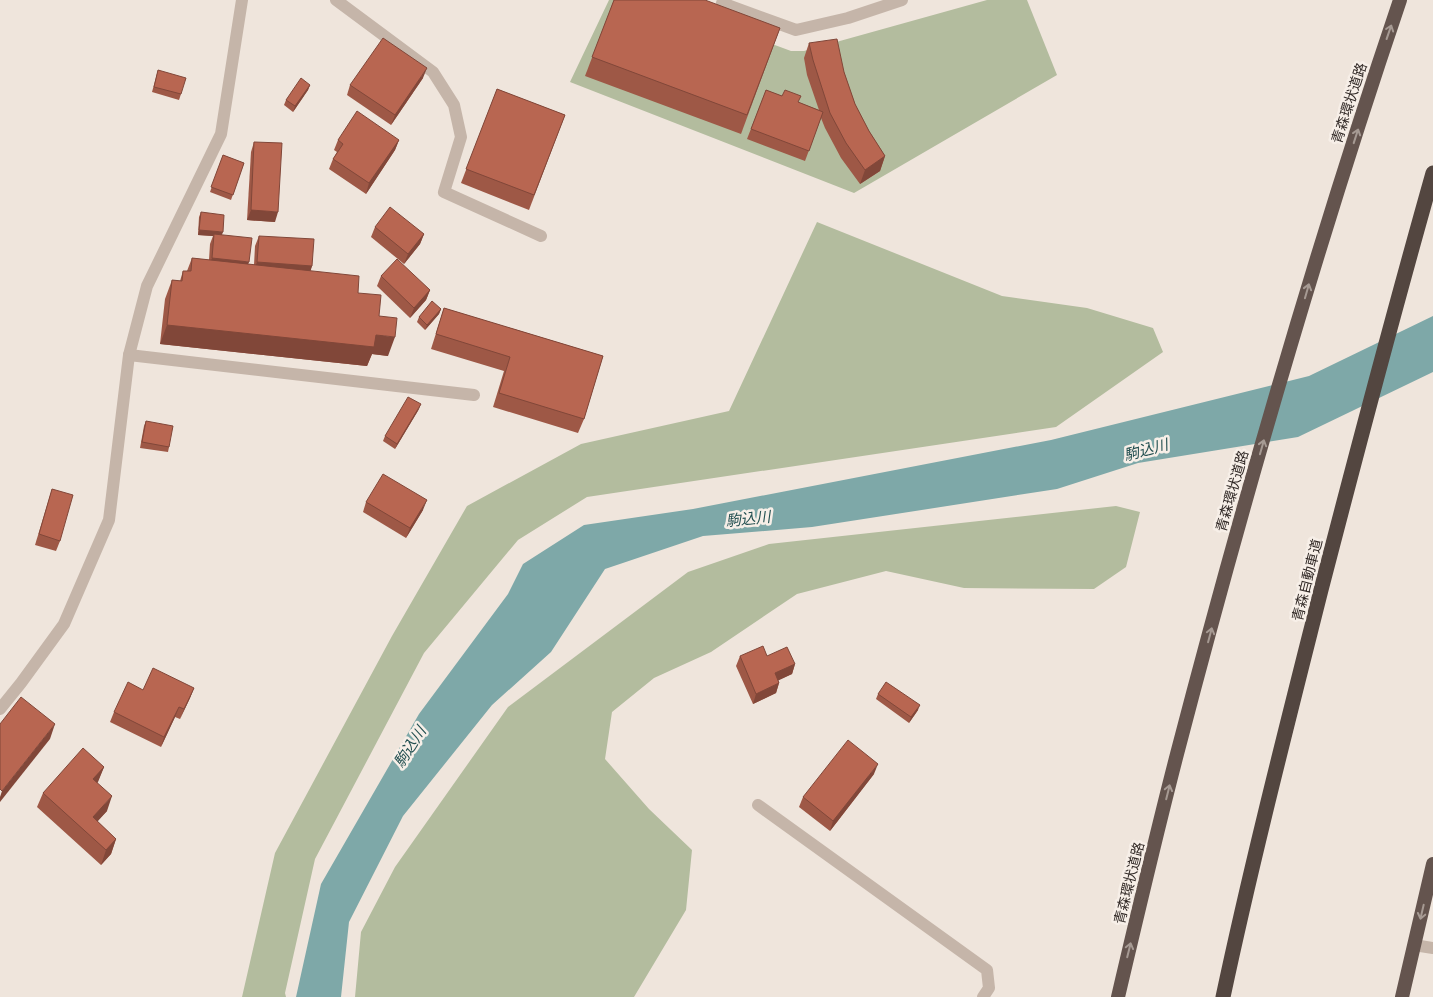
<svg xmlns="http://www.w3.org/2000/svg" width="1433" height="997" font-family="Roboto,'Noto Sans JP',sans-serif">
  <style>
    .green { fill: #b3bc9e }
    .water { fill: #7ea8a8 }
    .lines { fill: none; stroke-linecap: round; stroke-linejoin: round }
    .service { stroke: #c5b5a9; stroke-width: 12 }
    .minor { stroke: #c5b5a9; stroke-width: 12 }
    .trunk { stroke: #64544e; stroke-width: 14 }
    .motorway { stroke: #534640; stroke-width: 15 }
    .wall { fill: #9e5846 }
    .shaded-wall { fill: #814739 }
    .building { fill: #b86651; stroke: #814739 }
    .oneway { stroke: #a69a93 }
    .labels { text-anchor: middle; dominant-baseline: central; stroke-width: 5; stroke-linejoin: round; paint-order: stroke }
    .street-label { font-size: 14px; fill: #332b28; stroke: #f7efe8 }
    .water-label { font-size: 15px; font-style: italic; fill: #224f50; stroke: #f7efe8 }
  </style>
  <rect width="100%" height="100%" fill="#efe5dc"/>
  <g class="green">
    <polygon points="609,0 655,0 791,51 804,51 987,0 1027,0 1057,75 854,193 570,82"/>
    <polygon points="817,222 1002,296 1087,308 1153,328 1163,352 1056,427 587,497 518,540 424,653 315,859 285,993 286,997 242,997 275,853 392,636 467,506 581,444 729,411"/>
    <polygon points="1116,506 1140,512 1126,567 1094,589 964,588 886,571 797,594 711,652 654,678 612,712 605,759 649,809 692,850 686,910 634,997 355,997 361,932 395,867 508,707 688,572 769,544"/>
  </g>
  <polygon class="water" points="1433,316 1433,372 1298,437 1138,463 1057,489 812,527 703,536 605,569 551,652 492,705 403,816 349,922 341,997 296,997 321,884 419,714 508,594 523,564 584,525 693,509 1051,440 1309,376"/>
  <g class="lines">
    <g class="service">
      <polyline points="336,0 433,72 454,105 461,137 444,192 541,236"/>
      <polyline points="722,3 796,30 848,18 902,0"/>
      <polyline points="129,355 474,395"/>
      <polyline points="758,805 987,970 989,988 983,997"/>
      <polyline points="1414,945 1433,948"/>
    </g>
    <polyline class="minor" points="0,709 21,683 64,624 109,520 129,355 147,286 221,134 242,0"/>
    <g class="trunk">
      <path d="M 1118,997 C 1137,916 1156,835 1177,754 C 1243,501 1316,248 1400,0"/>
      <polyline points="1402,997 1433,864"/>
    </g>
    <path class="motorway" d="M 1223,997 C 1252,861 1287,725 1321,590 C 1357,451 1394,311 1433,173"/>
  </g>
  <g class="wall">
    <polygon points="614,0 780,28 741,134 585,76"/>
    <polygon points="809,43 844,72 855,104 869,131 885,156 880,171 860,184 841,158 825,128 821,118 805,161 747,139 766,90 819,110 807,75 804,58"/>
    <polygon points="158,70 181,94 179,100 152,92"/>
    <polygon points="423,78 391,125 347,95 350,85"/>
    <polygon points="310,85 308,90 293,112 284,105 286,100"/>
    <polygon points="497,89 565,115 529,210 461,183"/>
    <polygon points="338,140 399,140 395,150 366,194 329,169 333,159 337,152 334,150"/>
    <polygon points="254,142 275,222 247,220 251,152"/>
    <polygon points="223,155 244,163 231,200 210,192"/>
    <polygon points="201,212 248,264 254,265 255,246 259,236 312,266 310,271 358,293 379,316 388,356 372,354 367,366 160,344 165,299 172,280 180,281 183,271 187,271 192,258 209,260 210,244 213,236 198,235 199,217"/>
    <polygon points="375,227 424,234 420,244 404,264 371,237"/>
    <polygon points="381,276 430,290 426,300 410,318 377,286"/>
    <polygon points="444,308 603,356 584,419 578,433 493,407 504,371 431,349"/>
    <polygon points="441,309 439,314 425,330 417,322 419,317"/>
    <polygon points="419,409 395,449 383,441 385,436"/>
    <polygon points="146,421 169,447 168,452 140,448 144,426"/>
    <polygon points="52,489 60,541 56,551 35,545"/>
    <polygon points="366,502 423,510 406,538 363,512"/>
    <polygon points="740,656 767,656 795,664 792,674 778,680 779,683 776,693 753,704 736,666"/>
    <polygon points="194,688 190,698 180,719 175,717 161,747 110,722 114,712 143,690"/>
    <polygon points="878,694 918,710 909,723 876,699"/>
    <polygon points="104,767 97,783 107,811 97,821 116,839 111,854 101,865 37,807 43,793"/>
    <polygon points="874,774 830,831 799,807 803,797"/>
  </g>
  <g class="shaded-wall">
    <polygon points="427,68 423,78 391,125 395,115"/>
    <polygon points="310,85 308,90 293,112 295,106"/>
    <polygon points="399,140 395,150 366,194 369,183"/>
    <polygon points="885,156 880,171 860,184 865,170"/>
    <polygon points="251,210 278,212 275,222 247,220"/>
    <polygon points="199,230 223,232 221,237 214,234 213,236 198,235"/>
    <polygon points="424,234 420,244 404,264 408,254"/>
    <polygon points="212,258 249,262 245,272 208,268"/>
    <polygon points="257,262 312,266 309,276 253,273"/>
    <polygon points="430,290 426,300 410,318 414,308"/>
    <polygon points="441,309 439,314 425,330 427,325"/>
    <polygon points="167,325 376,335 395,337 388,356 372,354 367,366 160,344"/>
    <polygon points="421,404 419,409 395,449 397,444"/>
    <polygon points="427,500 423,510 406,538 410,528"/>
    <polygon points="795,664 792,674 771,684 775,673"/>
    <polygon points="779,683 776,693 753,704 756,694"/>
    <polygon points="194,688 190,698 180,719 184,709"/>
    <polygon points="920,705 918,710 909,723 911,717"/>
    <polygon points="179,707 175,717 161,747 164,737"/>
    <polygon points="55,724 50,739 0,802 0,797 2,791"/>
    <polygon points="878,764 874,774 830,831 833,821"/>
    <polygon points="104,767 98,782 88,794 93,779"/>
    <polygon points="112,796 107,811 88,832 93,817"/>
    <polygon points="116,839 111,854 101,865 106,850"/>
  </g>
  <g class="building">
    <polygon points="614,0 705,0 780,28 747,115 592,57"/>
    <polygon points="383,38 427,68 395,115 350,85"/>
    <polygon points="837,39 844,72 855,104 869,131 885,156 865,170 846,143 830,113 813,60 809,43"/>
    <polygon points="158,70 186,78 181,94 154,87"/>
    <polygon points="301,78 310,85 295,106 286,100"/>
    <polygon points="497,89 565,115 534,195 466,169"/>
    <polygon points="766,90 782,96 785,90 801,96 798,102 823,112 809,151 751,129"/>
    <polygon points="357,111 399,140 369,183 333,159 343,144 338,140"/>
    <polygon points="254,142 282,143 278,212 251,210"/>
    <polygon points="223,155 244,163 233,195 211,187"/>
    <polygon points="390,207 424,234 408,254 375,227"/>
    <polygon points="201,212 224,215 223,232 199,230"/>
    <polygon points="214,234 252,238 249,262 212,258"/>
    <polygon points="259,236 314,239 312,266 257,262"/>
    <polygon points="192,258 359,276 358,293 381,295 379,316 397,318 395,337 376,335 374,347 167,325 172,280 182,281 183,271 191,271"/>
    <polygon points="397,259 430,290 414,308 381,276"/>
    <polygon points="432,301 441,309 427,325 419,317"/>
    <polygon points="444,308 603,356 584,419 499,393 510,357 436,334"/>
    <polygon points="408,397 421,404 397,444 385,436"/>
    <polygon points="146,421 173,426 169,447 142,442"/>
    <polygon points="383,474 427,500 410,528 366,502"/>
    <polygon points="52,489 73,495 60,541 39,534"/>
    <polygon points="763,646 767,656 787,647 795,664 775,673 779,683 756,694 740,656"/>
    <polygon points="153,668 194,688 184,709 179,707 164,737 114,712 128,682 143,690"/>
    <polygon points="886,682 920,705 911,717 878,694"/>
    <polygon points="21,697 55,724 2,791 0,789 0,724"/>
    <polygon points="848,740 878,764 833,821 803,797"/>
    <polygon points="83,748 104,767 93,779 112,796 93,817 116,839 106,850 43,793"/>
  </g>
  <defs><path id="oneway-shaft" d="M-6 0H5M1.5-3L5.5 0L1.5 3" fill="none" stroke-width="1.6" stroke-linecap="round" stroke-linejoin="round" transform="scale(1.25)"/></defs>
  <g class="oneway">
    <use href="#oneway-shaft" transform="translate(1389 32) rotate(-71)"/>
    <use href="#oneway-shaft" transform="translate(1356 136) rotate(-72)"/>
    <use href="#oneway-shaft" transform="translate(1307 291) rotate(-74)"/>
    <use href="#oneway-shaft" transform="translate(1262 447) rotate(-74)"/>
    <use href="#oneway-shaft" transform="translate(1210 635) rotate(-75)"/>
    <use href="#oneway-shaft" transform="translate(1168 792) rotate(-76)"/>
    <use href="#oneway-shaft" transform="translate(1422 912) rotate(103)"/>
    <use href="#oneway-shaft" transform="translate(1129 950) rotate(-76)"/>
  </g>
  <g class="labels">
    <g class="street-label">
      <text transform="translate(1349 103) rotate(-72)">青森環状道路</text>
      <text transform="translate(1232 491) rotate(-74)">青森環状道路</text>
      <text transform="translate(1307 580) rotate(-76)">青森自動車道</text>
      <text transform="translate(1129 883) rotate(-76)">青森環状道路</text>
    </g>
    <g class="water-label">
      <text transform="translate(1146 450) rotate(-15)">駒込川</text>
      <text transform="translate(748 519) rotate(-6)">駒込川</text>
      <text transform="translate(410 747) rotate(-57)">駒込川</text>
    </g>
  </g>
</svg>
